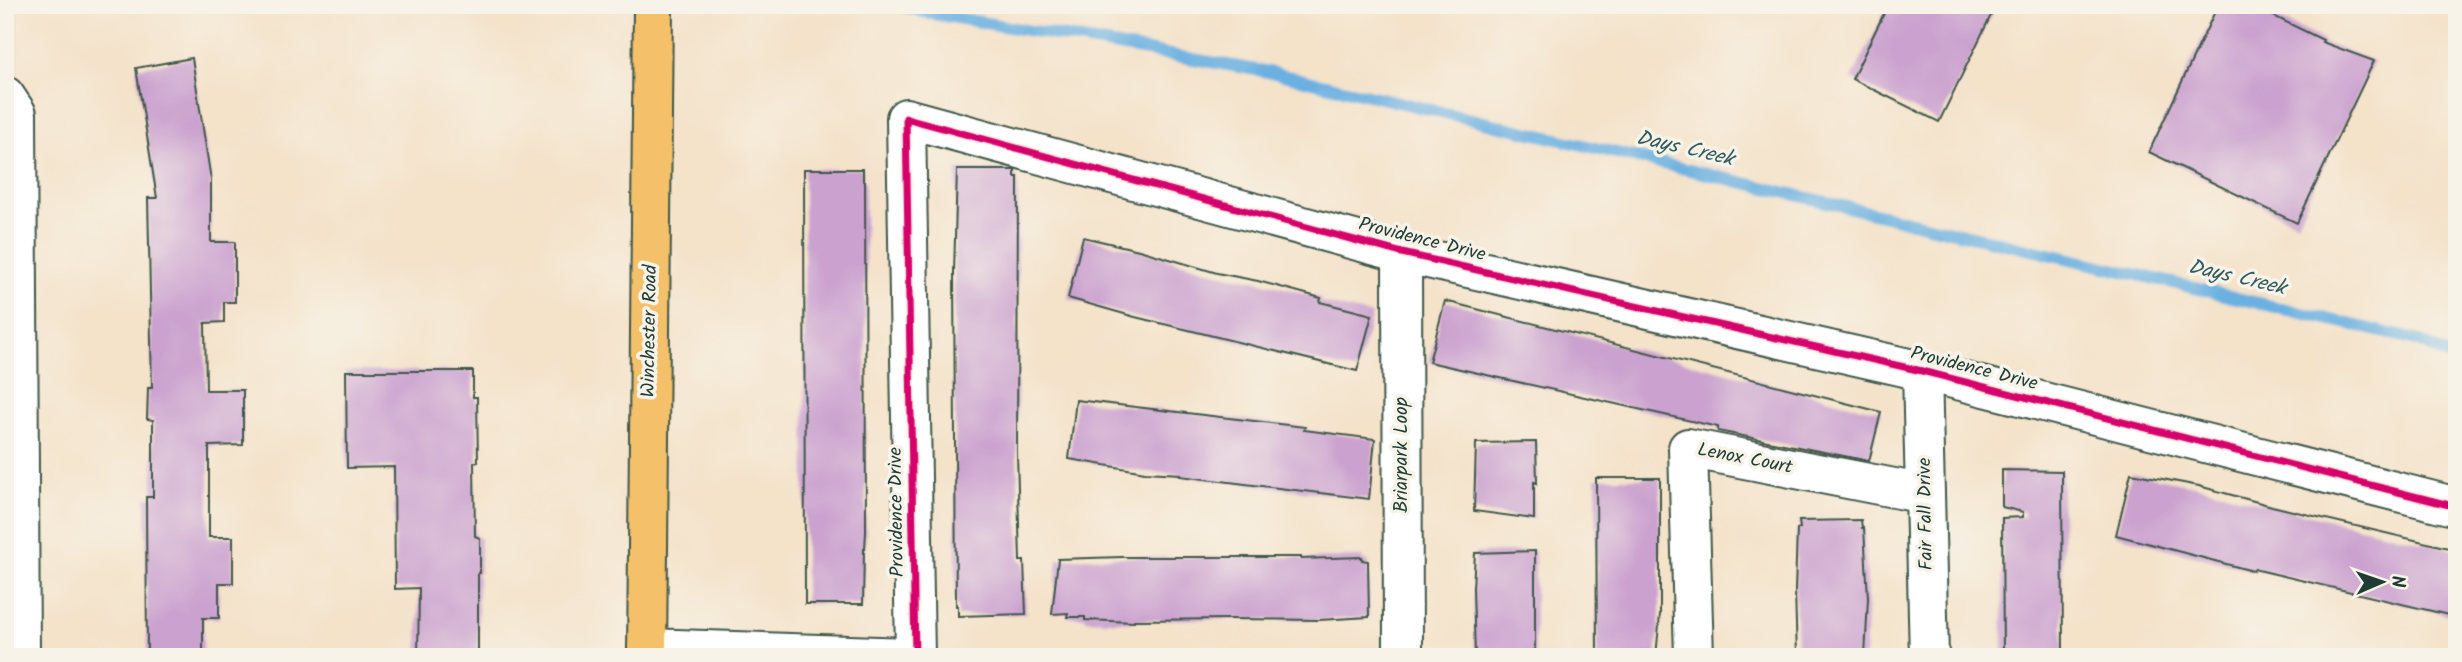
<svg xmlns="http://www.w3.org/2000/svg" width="2462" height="662" font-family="Kalam,sans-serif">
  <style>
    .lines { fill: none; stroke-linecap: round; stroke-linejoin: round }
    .stream { stroke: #6bb0e1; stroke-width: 12 }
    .building { fill: #cba2cf }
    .minor-casing { stroke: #3f564a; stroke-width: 42 }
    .major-casing { stroke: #3f564a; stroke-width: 42 }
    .minor { stroke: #fff; stroke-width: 38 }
    .major { stroke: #f4c16a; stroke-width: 38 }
    .cycleway-casing { stroke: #f7f3e8; stroke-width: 11 }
    .cycleway { stroke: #d6006c; stroke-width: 7 }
    .labels { text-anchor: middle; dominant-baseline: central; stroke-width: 7; stroke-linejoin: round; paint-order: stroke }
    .street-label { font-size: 19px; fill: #1f3d34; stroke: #f7f3e8 }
    .water-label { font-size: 21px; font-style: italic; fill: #325a5f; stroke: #f7f3e8 }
  </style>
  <rect width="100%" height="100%" fill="#f7f3e8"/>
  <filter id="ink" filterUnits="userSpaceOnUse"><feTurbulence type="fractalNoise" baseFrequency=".0143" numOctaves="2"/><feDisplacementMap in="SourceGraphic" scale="14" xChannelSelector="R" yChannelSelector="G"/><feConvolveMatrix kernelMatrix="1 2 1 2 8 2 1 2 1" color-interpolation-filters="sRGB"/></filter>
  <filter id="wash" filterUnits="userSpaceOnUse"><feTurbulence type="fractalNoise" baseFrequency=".00686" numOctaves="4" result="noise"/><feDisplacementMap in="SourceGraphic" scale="28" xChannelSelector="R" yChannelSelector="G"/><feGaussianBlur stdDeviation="1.57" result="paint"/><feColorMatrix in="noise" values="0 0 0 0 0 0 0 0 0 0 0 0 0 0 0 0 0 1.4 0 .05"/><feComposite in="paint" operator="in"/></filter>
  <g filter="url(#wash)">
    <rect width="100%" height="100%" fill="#f4e2c9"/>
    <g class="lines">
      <polyline class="stream" points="897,5 928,13 1274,73 2417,340 2457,360"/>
    </g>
    <g id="blocks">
      <g class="building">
        <polygon points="1888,5 1996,5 1939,122 1852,79"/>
        <polygon points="2218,5 2251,5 2323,40 2322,42 2374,61 2297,223 2149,152"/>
        <polygon points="192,58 211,180 211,242 235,242 235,302 224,302 224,322 205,323 206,390 243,390 243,445 209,446 209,537 233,537 233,583 219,583 219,618 203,618 203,657 147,657 146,497 153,497 153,420 147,419 148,388 152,388 148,198 157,198 136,68"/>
        <polygon points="804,169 863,169 863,181 865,181 866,532 865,549 864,549 863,604 805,604"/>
        <polygon points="957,170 1015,170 1015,177 1018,177 1017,453 1020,561 1024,561 1026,614 958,616 958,606 956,606 954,272"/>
        <polygon points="1083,237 1139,250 1217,273 1258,281 1321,298 1320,302 1372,315 1357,371 1135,317 1068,298"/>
        <polygon points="1445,301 1881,412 1869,461 1718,431 1718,427 1429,362"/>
        <polygon points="346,371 473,371 473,397 477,397 478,462 474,462 475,536 480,538 480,573 478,573 478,657 418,657 419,588 395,589 394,467 347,468"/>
        <polygon points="1076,400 1305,427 1304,430 1375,439 1369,499 1180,476 1181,474 1145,472 1069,459"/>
        <polygon points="1536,442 1537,483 1534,482 1534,519 1474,511 1476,443"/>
        <polygon points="2002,470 2062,471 2063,657 2003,657 2002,518 2023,517 2023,512 2002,507"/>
        <polygon points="2131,473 2199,486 2272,506 2457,550 2457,617 2254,569 2253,571 2116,535"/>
        <polygon points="1596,478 1660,478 1660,614 1656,657 1597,657"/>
        <polygon points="1861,520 1862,528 1864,528 1868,598 1865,657 1797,657 1795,591 1797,529 1800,528 1799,521"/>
        <polygon points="1535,551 1535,657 1475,657 1473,588 1475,553"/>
        <polygon points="1122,557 1301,557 1301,559 1362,557 1362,560 1368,561 1369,617 1319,620 1231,619 1134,620 1134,622 1085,620 1085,617 1067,617 1068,613 1052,614 1058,559"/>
      </g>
    </g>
  </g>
  <g filter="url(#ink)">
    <use href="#blocks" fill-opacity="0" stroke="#3f564a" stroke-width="2"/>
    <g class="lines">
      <defs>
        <g id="minor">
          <polyline points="5,96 17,114 20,657"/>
          <polyline points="1402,253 1403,657"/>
          <polyline points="1922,371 1929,657"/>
          <polyline points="647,648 908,657"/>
          <polyline points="915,657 906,118 1402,253 1922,371 2457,507"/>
          <polyline points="1694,657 1688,448 1925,494"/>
        </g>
        <polyline id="major" points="647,657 653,5"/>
      </defs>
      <use href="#minor" class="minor-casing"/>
      <use href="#major" class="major-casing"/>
      <use href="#minor" class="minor"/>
      <use href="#major" class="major"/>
      <defs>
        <polyline id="cycleway" points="915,657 906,118 1402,253 1922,371 2457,507"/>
      </defs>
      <use href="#cycleway" class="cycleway-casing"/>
      <use href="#cycleway" class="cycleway"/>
    </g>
  </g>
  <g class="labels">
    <g class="street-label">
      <text transform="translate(1422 240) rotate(14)">Providence Drive</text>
      <text transform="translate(650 331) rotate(-89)">Winchester Road</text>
      <text transform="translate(1974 369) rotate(14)">Providence Drive</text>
      <text transform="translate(1402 455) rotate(-90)">Briarpark Loop</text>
      <text transform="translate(1745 459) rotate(11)">Lenox Court</text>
      <text transform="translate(897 512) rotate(-91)">Providence Drive</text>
      <text transform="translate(1926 514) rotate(-91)">Fair Fall Drive</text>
    </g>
    <g class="water-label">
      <text transform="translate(1685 149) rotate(13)">Days Creek</text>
      <text transform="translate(2237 278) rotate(13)">Days Creek</text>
    </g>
  </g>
  <rect width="2462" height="662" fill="none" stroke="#f7f3e8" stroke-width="28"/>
  <g transform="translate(2382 582) rotate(88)" stroke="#f7f3e8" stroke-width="5" paint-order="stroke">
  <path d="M0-5L12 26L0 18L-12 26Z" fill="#1f3d34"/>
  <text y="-10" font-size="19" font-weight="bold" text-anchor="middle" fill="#1f3d34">N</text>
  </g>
</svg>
